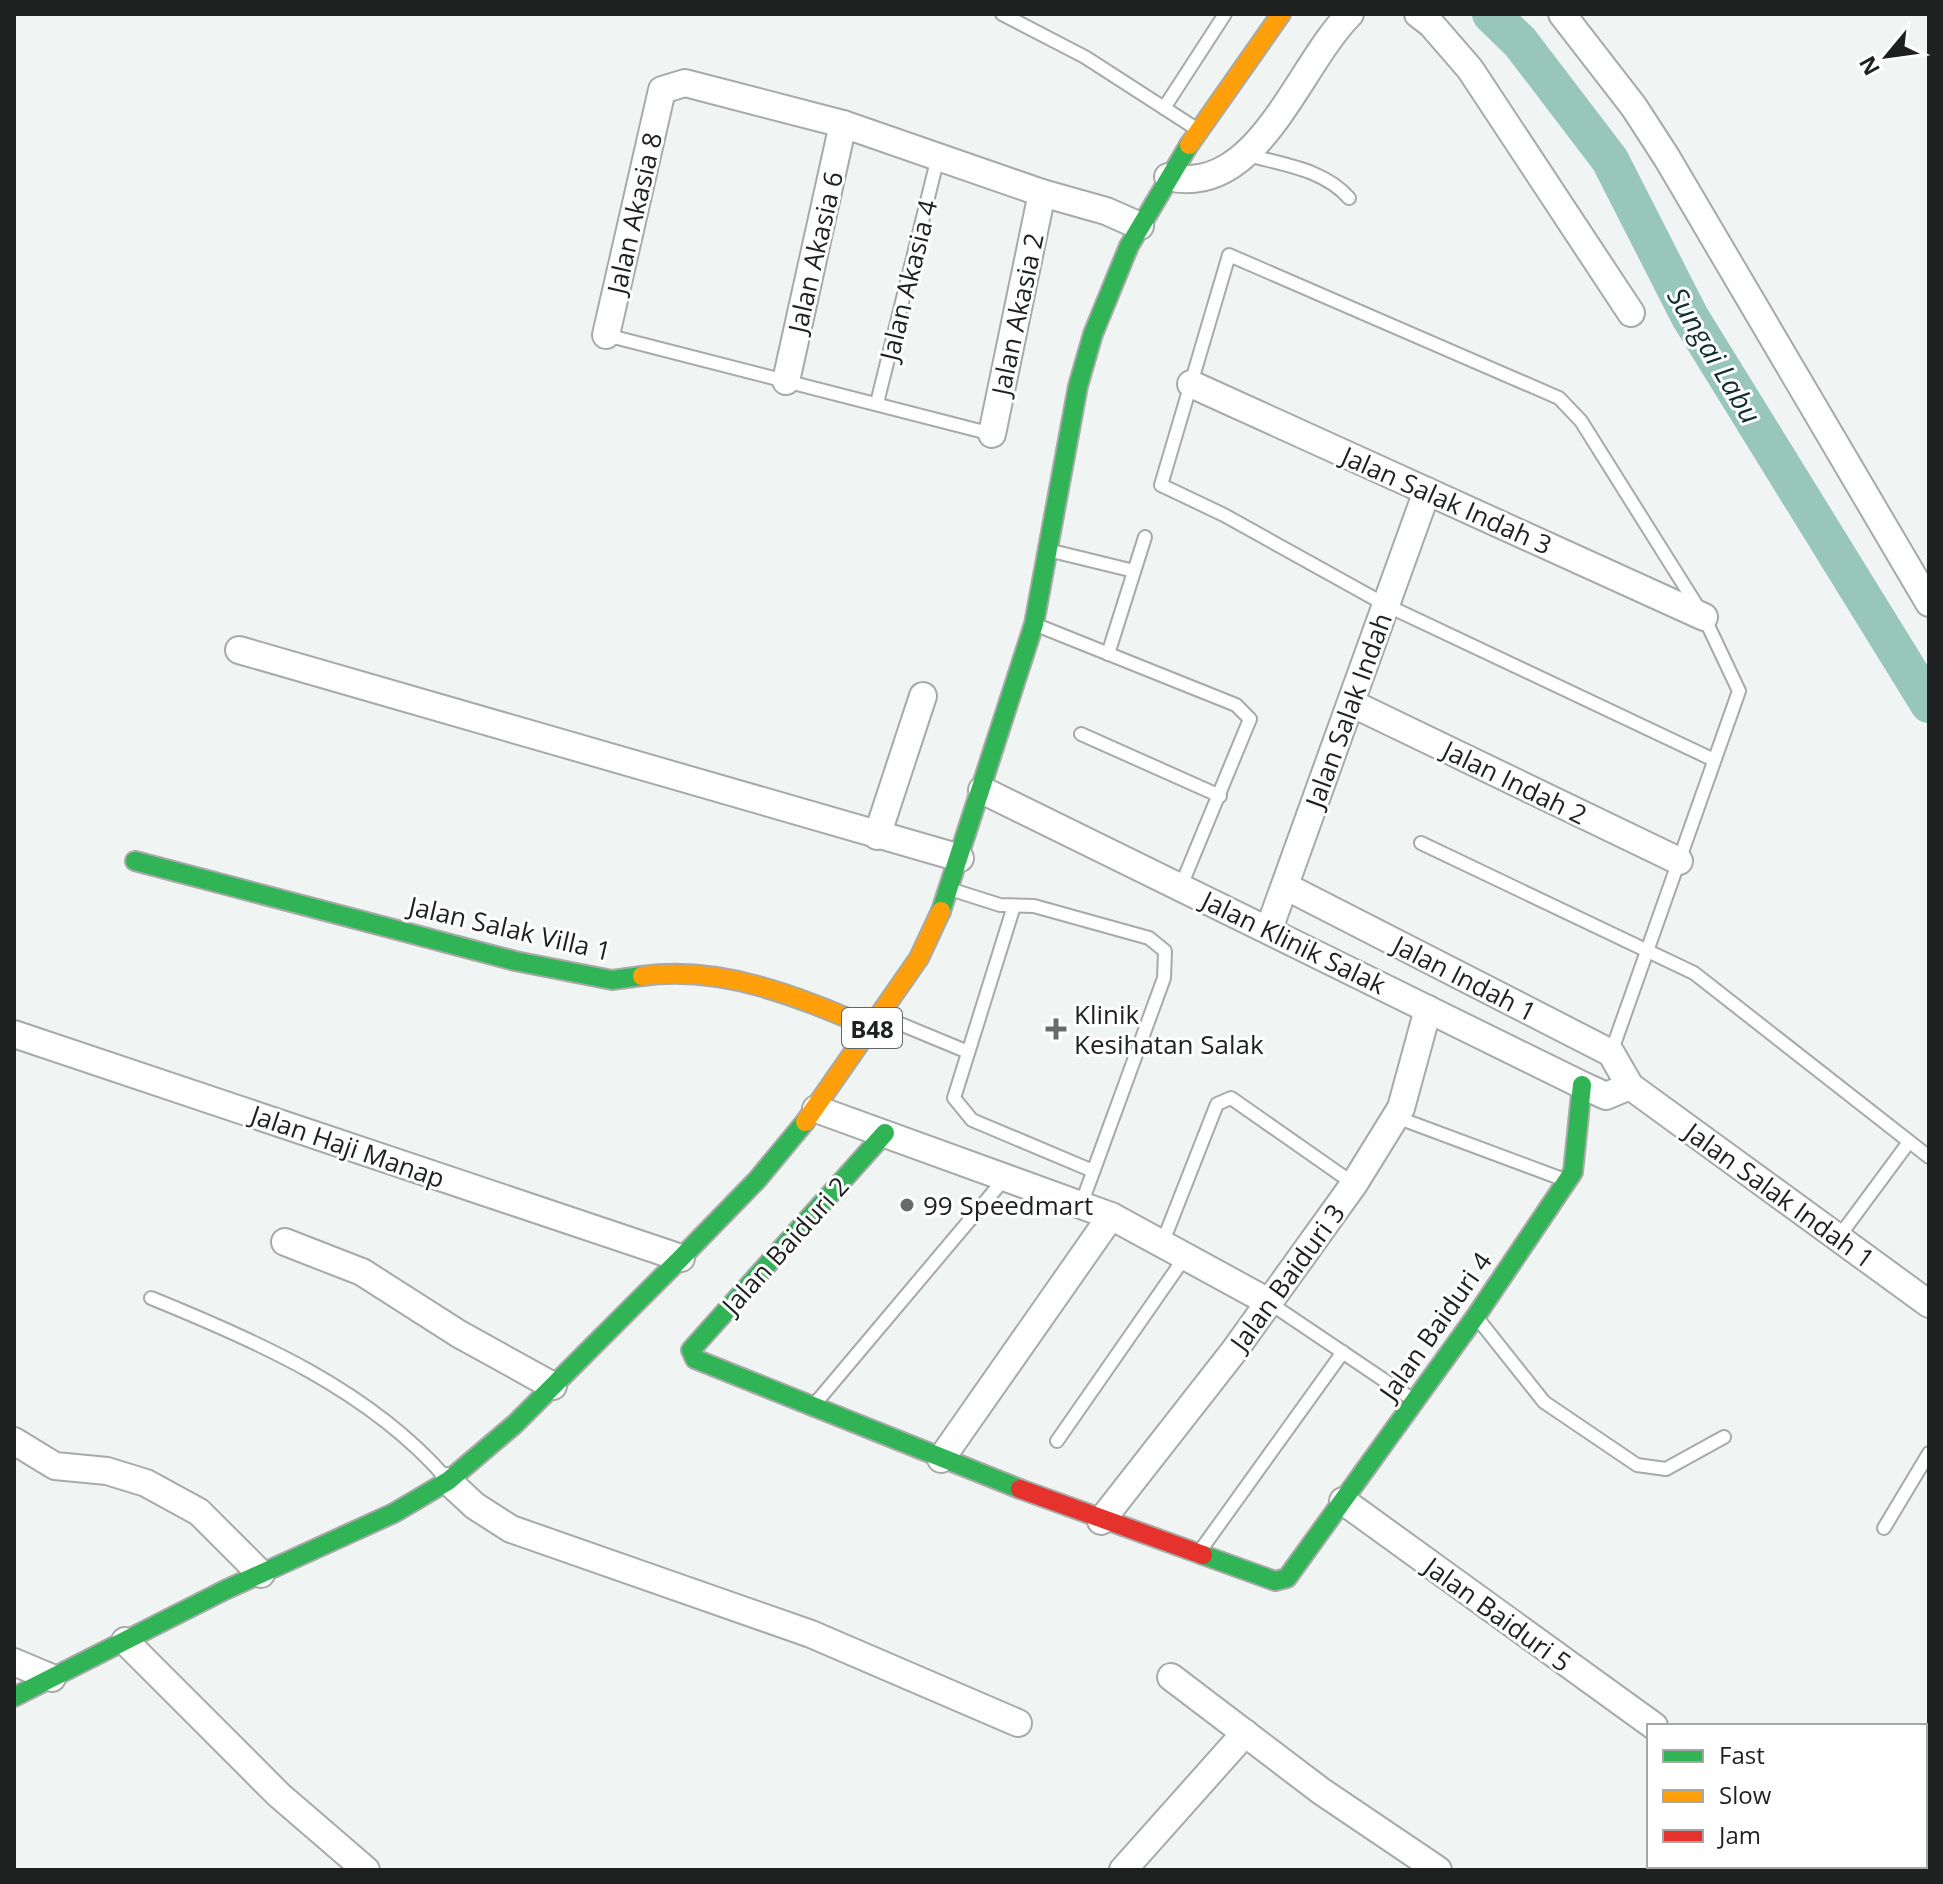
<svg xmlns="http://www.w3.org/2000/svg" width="1943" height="1884" font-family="'Open Sans',sans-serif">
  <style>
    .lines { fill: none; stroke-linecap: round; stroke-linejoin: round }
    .river { stroke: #98c6ba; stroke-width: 38 }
    .lane-casing { stroke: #a7aaa9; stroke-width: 16 }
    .street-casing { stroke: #a7aaa9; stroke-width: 30 }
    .fast-casing { stroke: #a7aaa9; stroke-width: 22 }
    .slow-casing { stroke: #a7aaa9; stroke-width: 22 }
    .jam-casing { stroke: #a7aaa9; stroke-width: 22 }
    .lane { stroke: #fdfefd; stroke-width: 12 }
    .street { stroke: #fdfefd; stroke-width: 26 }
    .fast { stroke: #30b455; stroke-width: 18 }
    .slow { stroke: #ff9f0a; stroke-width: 18 }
    .jam { stroke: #e5322d; stroke-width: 18 }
    .poi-dot { fill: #686b6a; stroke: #fff; stroke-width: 3 }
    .labels { text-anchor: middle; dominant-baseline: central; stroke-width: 6; stroke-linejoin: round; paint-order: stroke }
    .shield { fill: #fff; stroke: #626463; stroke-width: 2 }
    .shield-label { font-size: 24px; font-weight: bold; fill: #1f2120 }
    .street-label { font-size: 26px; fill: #1f2120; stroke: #fff }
    .poi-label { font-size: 26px; fill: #1f2120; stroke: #fff; text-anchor: start }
    .water-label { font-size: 28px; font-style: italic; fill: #103029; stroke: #fff }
  </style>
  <rect width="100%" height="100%" fill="#f0f5f3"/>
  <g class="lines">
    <polyline class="river" points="1491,14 1520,42 1610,160 1690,317 1929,704"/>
    <defs>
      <g id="lane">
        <polyline points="1002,14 1085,57 1192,126"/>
        <polyline points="1164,108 1225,14"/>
        <path d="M 1248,155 C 1284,165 1323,169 1349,198"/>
        <polyline points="606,335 992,434"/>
        <polyline points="877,403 938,157"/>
        <polyline points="1052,551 1134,571"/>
        <polyline points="1039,626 1236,705 1250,719 1181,886"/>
        <polyline points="1108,654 1145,537"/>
        <polyline points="1081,734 1220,796"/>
        <polyline points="1421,843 1694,973 1929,1157"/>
        <polyline points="956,891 1000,905 1034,906 1149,938 1165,951 1164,978 1081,1205"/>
        <polyline points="1014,906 954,1098 972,1120 1093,1171"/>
        <polyline points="886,1018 968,1052"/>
        <polyline points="1611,1053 1739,691 1704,617 1581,421 1559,398 1229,255 1161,485 1224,515 1386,605 1714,760"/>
        <polyline points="1396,1117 1565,1180"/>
        <polyline points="1838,1238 1909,1142"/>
        <polyline points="1162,1244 1217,1104 1231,1098 1354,1184"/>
        <path d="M 151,1298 C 257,1341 369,1390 445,1477"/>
        <polyline points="1268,1302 1412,1399"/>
        <polyline points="1478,1319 1544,1402 1637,1465 1666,1469 1724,1437"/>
        <polyline points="814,1405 1006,1177"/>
        <polyline points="1057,1441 1185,1257"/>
        <polyline points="1884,1528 1929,1453"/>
        <polyline points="1200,1551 1343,1352"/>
      </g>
      <g id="street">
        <polyline points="1418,14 1431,24 1470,69 1631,313"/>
        <polyline points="1562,14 1634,107 1667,158 1929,603"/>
        <path d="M 1168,177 C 1258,198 1297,67 1350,14"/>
        <polyline points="606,335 662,90 685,83 843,124 1042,193 1106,211 1140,226"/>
        <polyline points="786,381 843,124"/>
        <polyline points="1191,384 1704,617"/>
        <polyline points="992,434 1042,193"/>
        <polyline points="239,650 960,858"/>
        <polyline points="1351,703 1679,861"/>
        <polyline points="982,790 1582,1085 1606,1096 1630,1086"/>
        <polyline points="877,836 923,696"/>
        <polyline points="1285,886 1611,1053 1630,1086 1929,1304"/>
        <polyline points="1269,929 1427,491"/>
        <polyline points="14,1034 681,1258"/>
        <polyline points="816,1109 1111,1216 1267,1301"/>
        <polyline points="285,1242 362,1272 459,1334 553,1386"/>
        <polyline points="14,1441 55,1466 107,1471 146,1483 199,1512 261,1574"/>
        <polyline points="941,1459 1111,1216"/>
        <polyline points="448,1481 475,1506 511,1529 811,1634 1018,1723"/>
        <polyline points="1343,1501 1654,1726"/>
        <polyline points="1101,1521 1234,1351 1354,1184 1401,1108 1428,1009"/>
        <polyline points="125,1641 279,1795 366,1870"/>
        <polyline points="14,1662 52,1678"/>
        <polyline points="1171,1677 1321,1791 1438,1870"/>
        <polyline points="1925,1831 1929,1827"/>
        <polyline points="1848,1866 1853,1870"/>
        <polyline points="1123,1870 1245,1733"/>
        <polyline points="1902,1870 1903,1866"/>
      </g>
      <g id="fast">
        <polyline points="135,861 515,961 612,980 642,976"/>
        <polyline points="941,911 1034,624 1078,386 1093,334 1129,246 1189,145"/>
        <polyline points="885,1133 691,1350 695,1359 1020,1489"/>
        <polyline points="1203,1555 1275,1581 1287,1578 1476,1316 1573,1172 1582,1085"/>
        <polyline points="14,1697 225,1590 394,1513 448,1481 515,1424 681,1258 757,1180 805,1122"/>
      </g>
      <g id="slow">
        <polyline points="1189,145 1281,14"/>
        <path d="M 642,976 C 722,965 799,997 871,1028"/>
        <polyline points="805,1122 919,958 941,911"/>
      </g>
      <polyline id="jam" points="1020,1489 1203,1555"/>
    </defs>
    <use href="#lane" class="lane-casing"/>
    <use href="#street" class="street-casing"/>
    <use href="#fast" class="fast-casing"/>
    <use href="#slow" class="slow-casing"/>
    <use href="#jam" class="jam-casing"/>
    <use href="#lane" class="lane"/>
    <use href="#street" class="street"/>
    <use href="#fast" class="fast"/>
    <use href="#slow" class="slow"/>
    <use href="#jam" class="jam"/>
  </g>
  <g class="poi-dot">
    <path d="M1052 1017h8v8h8v8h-8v8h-8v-8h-8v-8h8z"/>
    <circle cx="907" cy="1205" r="8"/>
  </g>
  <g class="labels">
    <rect class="shield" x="842" y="1008" width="60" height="40" rx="6"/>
    <g class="shield-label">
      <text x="872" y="1028">B48</text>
    </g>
    <g class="street-label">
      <text transform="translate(634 213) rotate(-77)">Jalan Akasia 8</text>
      <text transform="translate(815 252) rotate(-77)">Jalan Akasia 6</text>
      <text transform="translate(908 280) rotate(-76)">Jalan Akasia 4</text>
      <text transform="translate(1017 314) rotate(-78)">Jalan Akasia 2</text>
      <text transform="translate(1447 500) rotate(24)">Jalan Salak Indah 3</text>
      <text transform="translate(1348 710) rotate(-70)">Jalan Salak Indah</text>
      <text transform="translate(1515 782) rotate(26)">Jalan Indah 2</text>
      <text transform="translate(510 928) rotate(13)">Jalan Salak Villa 1</text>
      <text transform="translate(1294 942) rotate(26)">Jalan Klinik Salak</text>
      <text transform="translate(1465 978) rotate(27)">Jalan Indah 1</text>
      <text transform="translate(348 1146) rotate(19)">Jalan Haji Manap</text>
      <text transform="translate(1780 1195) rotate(36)">Jalan Salak Indah 1</text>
      <text transform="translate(785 1245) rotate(-48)">Jalan Baiduri 2</text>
      <text transform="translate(1287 1277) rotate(-54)">Jalan Baiduri 3</text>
      <text transform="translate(1435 1326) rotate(-55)">Jalan Baiduri 4</text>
      <text transform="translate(1498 1614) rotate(36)">Jalan Baiduri 5</text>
    </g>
    <g class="poi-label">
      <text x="1074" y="1014">Klinik<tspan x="1074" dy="30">Kesihatan Salak</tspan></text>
      <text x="923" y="1205">99 Speedmart</text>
    </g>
    <g class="water-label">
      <text transform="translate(1715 355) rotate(59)">Sungai Labu</text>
    </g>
  </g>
  <rect width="1943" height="1884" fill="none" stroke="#1f2120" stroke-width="32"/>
  <rect x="1647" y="1724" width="280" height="144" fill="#ffffff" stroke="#a5a6a6" stroke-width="2"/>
  <rect x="1663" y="1750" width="40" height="12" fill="#30b455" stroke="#a5a6a6" stroke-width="2"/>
  <text x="1719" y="1764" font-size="24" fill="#1f2120">Fast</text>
  <rect x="1663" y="1790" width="40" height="12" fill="#ff9f0a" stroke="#a5a6a6" stroke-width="2"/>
  <text x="1719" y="1804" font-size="24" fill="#1f2120">Slow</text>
  <rect x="1663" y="1830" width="40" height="12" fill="#e5322d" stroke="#a5a6a6" stroke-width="2"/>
  <text x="1719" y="1844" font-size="24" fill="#1f2120">Jam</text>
  <g transform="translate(1887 56) rotate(241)" stroke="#ffffff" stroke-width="6" paint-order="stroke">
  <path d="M0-6L14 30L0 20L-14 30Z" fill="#1f2120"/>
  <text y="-12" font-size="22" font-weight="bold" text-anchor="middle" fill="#1f2120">N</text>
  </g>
</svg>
